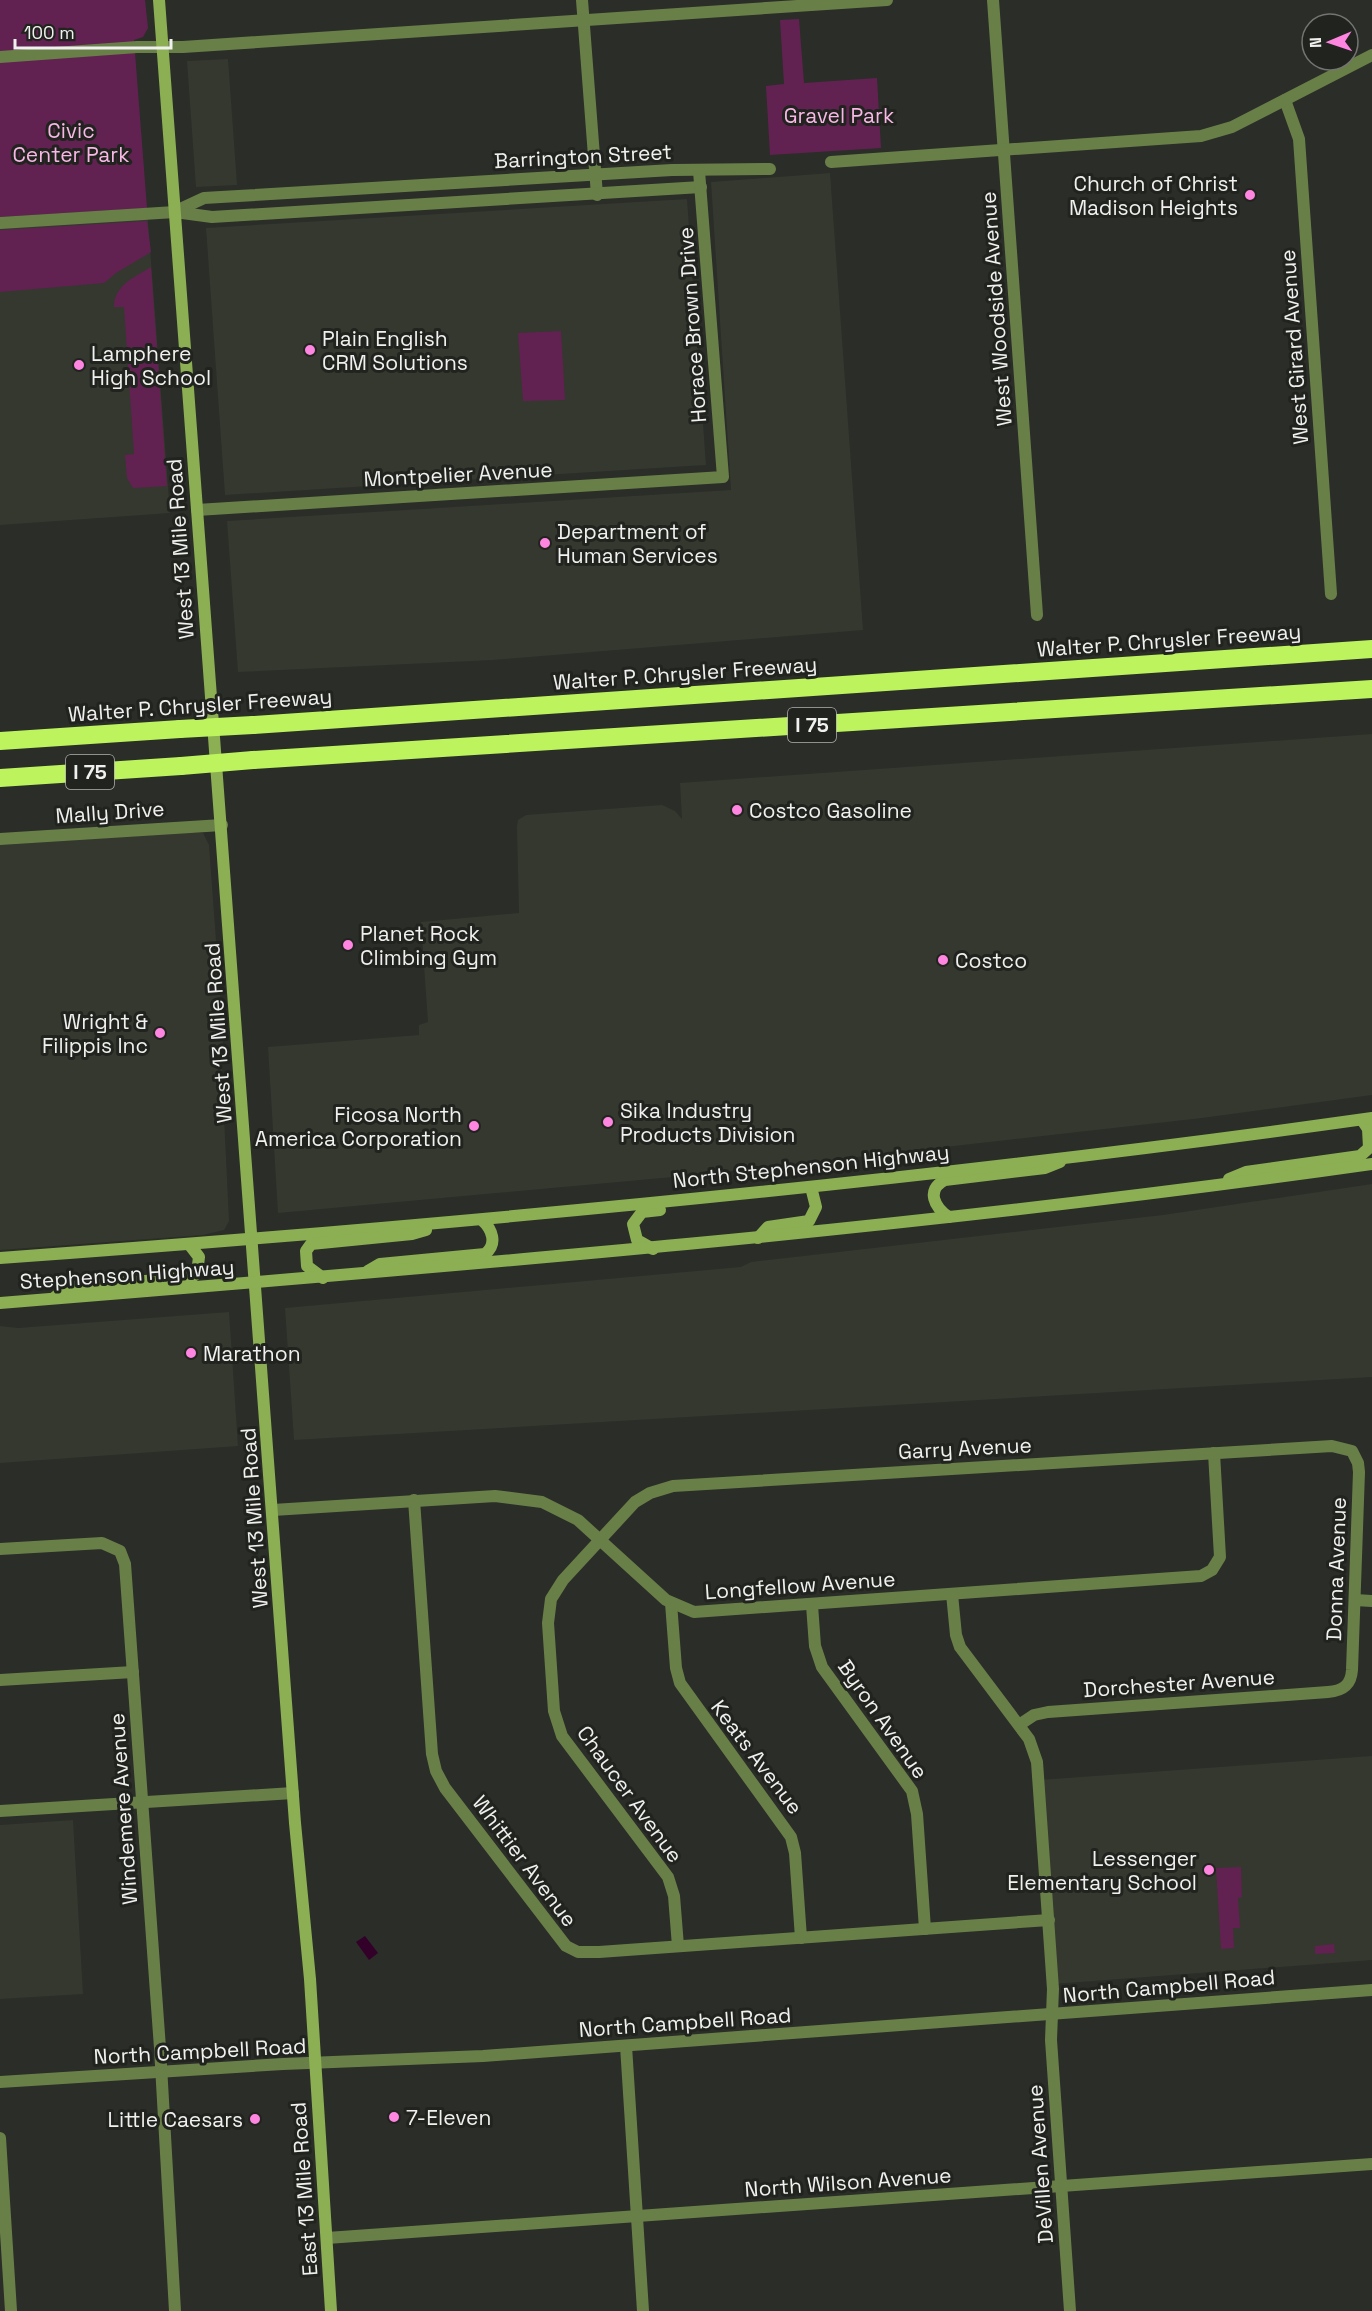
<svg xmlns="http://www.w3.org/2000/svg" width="1372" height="2311" font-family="'Space Grotesk',sans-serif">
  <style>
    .built { fill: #34382e }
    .green { fill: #612252 }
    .water { fill: #330029 }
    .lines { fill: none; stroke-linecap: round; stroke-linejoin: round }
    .minor { stroke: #697f48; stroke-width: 12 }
    .tertiary { stroke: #697f48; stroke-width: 12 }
    .secondary { stroke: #8baf52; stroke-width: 12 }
    .motorway { stroke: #bdf45e; stroke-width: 18 }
    .motorway-bridge { stroke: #bdf45e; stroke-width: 18 }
    .poi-dot { fill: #fe85e0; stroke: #21231f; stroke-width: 2 }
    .labels { text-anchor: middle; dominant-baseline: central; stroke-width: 6; stroke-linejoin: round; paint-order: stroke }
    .shield { fill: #21231f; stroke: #b2b3b1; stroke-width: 1.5 }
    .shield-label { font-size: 20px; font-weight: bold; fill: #f0f1ef }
    .park-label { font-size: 21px; fill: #f8b7e5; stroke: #21231f }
    .street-label { font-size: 21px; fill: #f0f1ef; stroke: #21231f }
    .poi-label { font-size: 21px; fill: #f0f1ef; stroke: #21231f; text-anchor: start }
  </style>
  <rect width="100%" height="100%" fill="#2b2d28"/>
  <g class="built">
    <polygon points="228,59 237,185 196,187 187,61"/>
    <polygon points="830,173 863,630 493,660 238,672 227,521 731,490 711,182"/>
    <polygon points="687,199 706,465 225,495 206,228"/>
    <polygon points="147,208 170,513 0,525 0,217"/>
    <polygon points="1372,734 1372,1095 1202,1118 706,1174 278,1213 268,1047 419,1035 419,1025 428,1022 421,922 519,913 517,827 518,820 526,815 662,805 675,811 682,819 680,783"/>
    <polygon points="181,833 203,833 209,845 223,1035 222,1074 229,1221 224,1230 203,1235 0,1250 0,845"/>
    <polygon points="1372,1184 1372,1377 294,1440 285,1308 741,1267 751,1262 1163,1215"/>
    <polygon points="229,1312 238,1446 0,1463 0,1326 18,1328"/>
    <polygon points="1372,1756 1372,1960 1053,1984 1039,1780"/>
    <polygon points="73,1820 83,1994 0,1999 0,1825"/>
  </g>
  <g class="green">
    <polygon points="0,0 145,0 148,28 143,37 134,40 147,208 0,217"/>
    <polygon points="799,19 804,83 877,78 881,148 770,155 766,86 784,84 780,20"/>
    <polygon points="147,221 151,252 116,273 104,283 0,292 0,230"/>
    <path d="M 151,267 L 167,486 L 133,488 L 127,478 L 125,455 L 134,454 L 124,307 L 114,307 C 114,285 135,277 151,267 Z"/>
    <polygon points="561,331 565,400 523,401 518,333"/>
    <polygon points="1241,1867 1242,1897 1238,1898 1240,1928 1233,1928 1234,1948 1221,1949 1216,1868"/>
    <polygon points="1334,1944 1335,1953 1315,1954 1315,1946"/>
  </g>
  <polygon class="water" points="365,1936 378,1953 369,1960 356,1942"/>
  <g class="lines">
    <g class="minor">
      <polyline points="582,0 597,195"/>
      <polyline points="993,0 1037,615"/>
      <polyline points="0,57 137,47 183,47 887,0"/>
      <polyline points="1285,100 1299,139 1331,594"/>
      <polyline points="831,162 1201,136 1232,127 1372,55"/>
      <polyline points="176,211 204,198 221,197 672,170 770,169"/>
      <polyline points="0,223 175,212 212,217 701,187"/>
      <polyline points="197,510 723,477 699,171"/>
      <polyline points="0,839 222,825"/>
      <polyline points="414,1500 432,1754 436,1771 445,1788 566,1946 578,1952 599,1952 1049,1920"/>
      <polyline points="273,1510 495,1496 542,1502 578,1520 666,1600 694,1612 1201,1576 1212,1570 1220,1557 1214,1453"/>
      <polyline points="0,1549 102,1543 120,1551 125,1564 160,2048 175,2311"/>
      <polyline points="952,1594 956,1635 960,1647 1029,1739 1037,1762 1053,1989 1051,2040 1070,2311"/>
      <polyline points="1355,1600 1372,1601"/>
      <polyline points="671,1603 676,1668 680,1683 791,1837 795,1853 801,1938"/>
      <polyline points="812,1605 815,1646 822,1667 912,1791 917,1814 925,1929"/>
      <polyline points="0,1680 133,1672"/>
      <polyline points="0,1811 293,1793"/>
      <path d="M 678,1946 L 674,1896 L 668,1877 L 562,1736 L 554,1711 L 548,1623 L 551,1599 L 563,1580 L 635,1502 L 650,1493 L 673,1486 L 1332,1446 L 1352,1451 L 1358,1463 L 1359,1472 L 1352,1670 C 1351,1686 1342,1691 1328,1692 L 1048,1712 L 1034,1715 L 1019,1725"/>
      <polyline points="626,2046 643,2311"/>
      <polyline points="0,2138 11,2311"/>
      <polyline points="327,2238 1372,2164"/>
    </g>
    <polyline class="tertiary" points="0,2082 283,2064 483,2056 1372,1990"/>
    <g class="secondary">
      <polyline points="159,0 295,1823 310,1979 331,2311"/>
      <polyline points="1229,1179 1246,1172 1360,1156 1369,1148 1368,1129 1362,1120"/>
      <path d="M 949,1217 C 935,1208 925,1190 945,1180 L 1045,1168 L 1060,1162"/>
      <polyline points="758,1238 768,1227 809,1221 816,1207 811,1187"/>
      <polyline points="653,1249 637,1240 633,1224 642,1212 660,1210"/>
      <path d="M 0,1258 C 458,1225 917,1182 1372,1118"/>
      <path d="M 368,1271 L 380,1264 L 485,1254 C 498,1244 492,1229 482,1220"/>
      <polyline points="323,1278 307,1266 306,1251 311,1244 412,1234 426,1230"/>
      <polyline points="56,1296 74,1287 192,1277 197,1273 199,1257 189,1244"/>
      <path d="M 0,1303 C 458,1266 916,1229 1372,1164"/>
    </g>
    <g class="motorway">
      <polyline points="253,725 1372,649"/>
      <polyline points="0,741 180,729"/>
      <polyline points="253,760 1372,689"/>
      <polyline points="0,778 181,766"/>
    </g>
    <g class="motorway-bridge">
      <polyline points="180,729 253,725"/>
      <polyline points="181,766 253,760"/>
    </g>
  </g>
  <g class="poi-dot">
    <circle cx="1250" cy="195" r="6"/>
    <circle cx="310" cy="350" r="6"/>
    <circle cx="79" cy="365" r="6"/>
    <circle cx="545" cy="543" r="6"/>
    <circle cx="737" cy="810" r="6"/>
    <circle cx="348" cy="945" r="6"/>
    <circle cx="943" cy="960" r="6"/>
    <circle cx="160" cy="1033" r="6"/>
    <circle cx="608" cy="1122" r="6"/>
    <circle cx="474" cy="1126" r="6"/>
    <circle cx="191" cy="1353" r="6"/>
    <circle cx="1209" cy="1870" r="6"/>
    <circle cx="394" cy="2117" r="6"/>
    <circle cx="255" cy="2119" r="6"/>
  </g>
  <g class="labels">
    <g class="shield">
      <rect x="788" y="708" width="48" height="34" rx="4.5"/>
      <rect x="66" y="755" width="48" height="34" rx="4.5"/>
    </g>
    <g class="shield-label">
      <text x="812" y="725">I 75</text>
      <text x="90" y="772">I 75</text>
    </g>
    <g class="park-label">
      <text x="839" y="115">Gravel Park</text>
      <text x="71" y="130">Civic<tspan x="71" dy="24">Center Park</tspan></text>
    </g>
    <g class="street-label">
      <text transform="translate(583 156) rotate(-3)">Barrington Street</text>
      <text transform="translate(996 309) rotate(-94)">West Woodside Avenue</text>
      <text transform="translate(692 325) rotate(-94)">Horace Brown Drive</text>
      <text transform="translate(1294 347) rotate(-94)">West Girard Avenue</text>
      <text transform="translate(458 474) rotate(-3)">Montpelier Avenue</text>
      <text transform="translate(180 549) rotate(-94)">West 13 Mile Road</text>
      <text transform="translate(1169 640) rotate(-4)">Walter P. Chrysler Freeway</text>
      <text transform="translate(685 673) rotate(-4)">Walter P. Chrysler Freeway</text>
      <text transform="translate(200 705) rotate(-4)">Walter P. Chrysler Freeway</text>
      <text transform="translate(110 812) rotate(-4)">Mally Drive</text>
      <text transform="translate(218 1033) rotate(-94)">West 13 Mile Road</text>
      <text transform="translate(811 1166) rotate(-6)">North Stephenson Highway</text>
      <text transform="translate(127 1274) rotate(-4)">Stephenson Highway</text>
      <text transform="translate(965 1448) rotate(-3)">Garry Avenue</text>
      <text transform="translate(254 1518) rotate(-94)">West 13 Mile Road</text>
      <text transform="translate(1336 1569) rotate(-88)">Donna Avenue</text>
      <text transform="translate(800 1585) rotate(-4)">Longfellow Avenue</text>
      <text transform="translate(1179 1683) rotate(-4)">Dorchester Avenue</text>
      <text transform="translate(883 1719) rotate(55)">Byron Avenue</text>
      <text transform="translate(757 1757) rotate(53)">Keats Avenue</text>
      <text transform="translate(630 1794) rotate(54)">Chaucer Avenue</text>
      <text transform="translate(123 1809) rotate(-94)">Windemere Avenue</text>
      <text transform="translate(525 1861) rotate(53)">Whittier Avenue</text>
      <text transform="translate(1169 1986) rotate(-5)">North Campbell Road</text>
      <text transform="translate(685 2022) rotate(-4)">North Campbell Road</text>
      <text transform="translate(200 2051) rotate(-3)">North Campbell Road</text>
      <text transform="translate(1040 2164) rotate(-94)">DeVillen Avenue</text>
      <text transform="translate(848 2182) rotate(-4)">North Wilson Avenue</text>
      <text transform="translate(304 2189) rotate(-94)">East 13 Mile Road</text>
    </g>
    <g class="poi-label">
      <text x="1238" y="183" text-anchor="end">Church of Christ<tspan x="1238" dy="24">Madison Heights</tspan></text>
      <text x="322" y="338">Plain English<tspan x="322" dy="24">CRM Solutions</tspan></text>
      <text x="91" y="353">Lamphere<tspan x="91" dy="24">High School</tspan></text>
      <text x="557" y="531">Department of<tspan x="557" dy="24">Human Services</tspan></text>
      <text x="749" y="810">Costco Gasoline</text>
      <text x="360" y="933">Planet Rock<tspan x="360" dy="24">Climbing Gym</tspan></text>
      <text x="955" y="960">Costco</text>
      <text x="148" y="1021" text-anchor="end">Wright &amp;<tspan x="148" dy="24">Filippis Inc</tspan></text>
      <text x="620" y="1110">Sika Industry<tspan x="620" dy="24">Products Division</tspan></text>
      <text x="462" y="1114" text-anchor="end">Ficosa North<tspan x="462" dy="24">America Corporation</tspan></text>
      <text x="203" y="1353">Marathon</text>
      <text x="1197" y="1858" text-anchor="end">Lessenger<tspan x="1197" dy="24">Elementary School</tspan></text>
      <text x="406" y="2117">7-Eleven</text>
      <text x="243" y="2119" text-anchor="end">Little Caesars</text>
    </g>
  </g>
  <g transform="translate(1330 42) rotate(268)"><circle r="28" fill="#21231f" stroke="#747572" stroke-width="1.5"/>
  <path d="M0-4.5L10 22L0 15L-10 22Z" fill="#fe85e0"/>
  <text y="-9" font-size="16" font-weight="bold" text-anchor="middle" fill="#f0f1ef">N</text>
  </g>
  <path d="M15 39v9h156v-9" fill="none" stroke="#f0f1ef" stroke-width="3"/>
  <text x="24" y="39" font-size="18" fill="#f0f1ef" stroke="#21231f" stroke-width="4.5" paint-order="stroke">100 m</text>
</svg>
